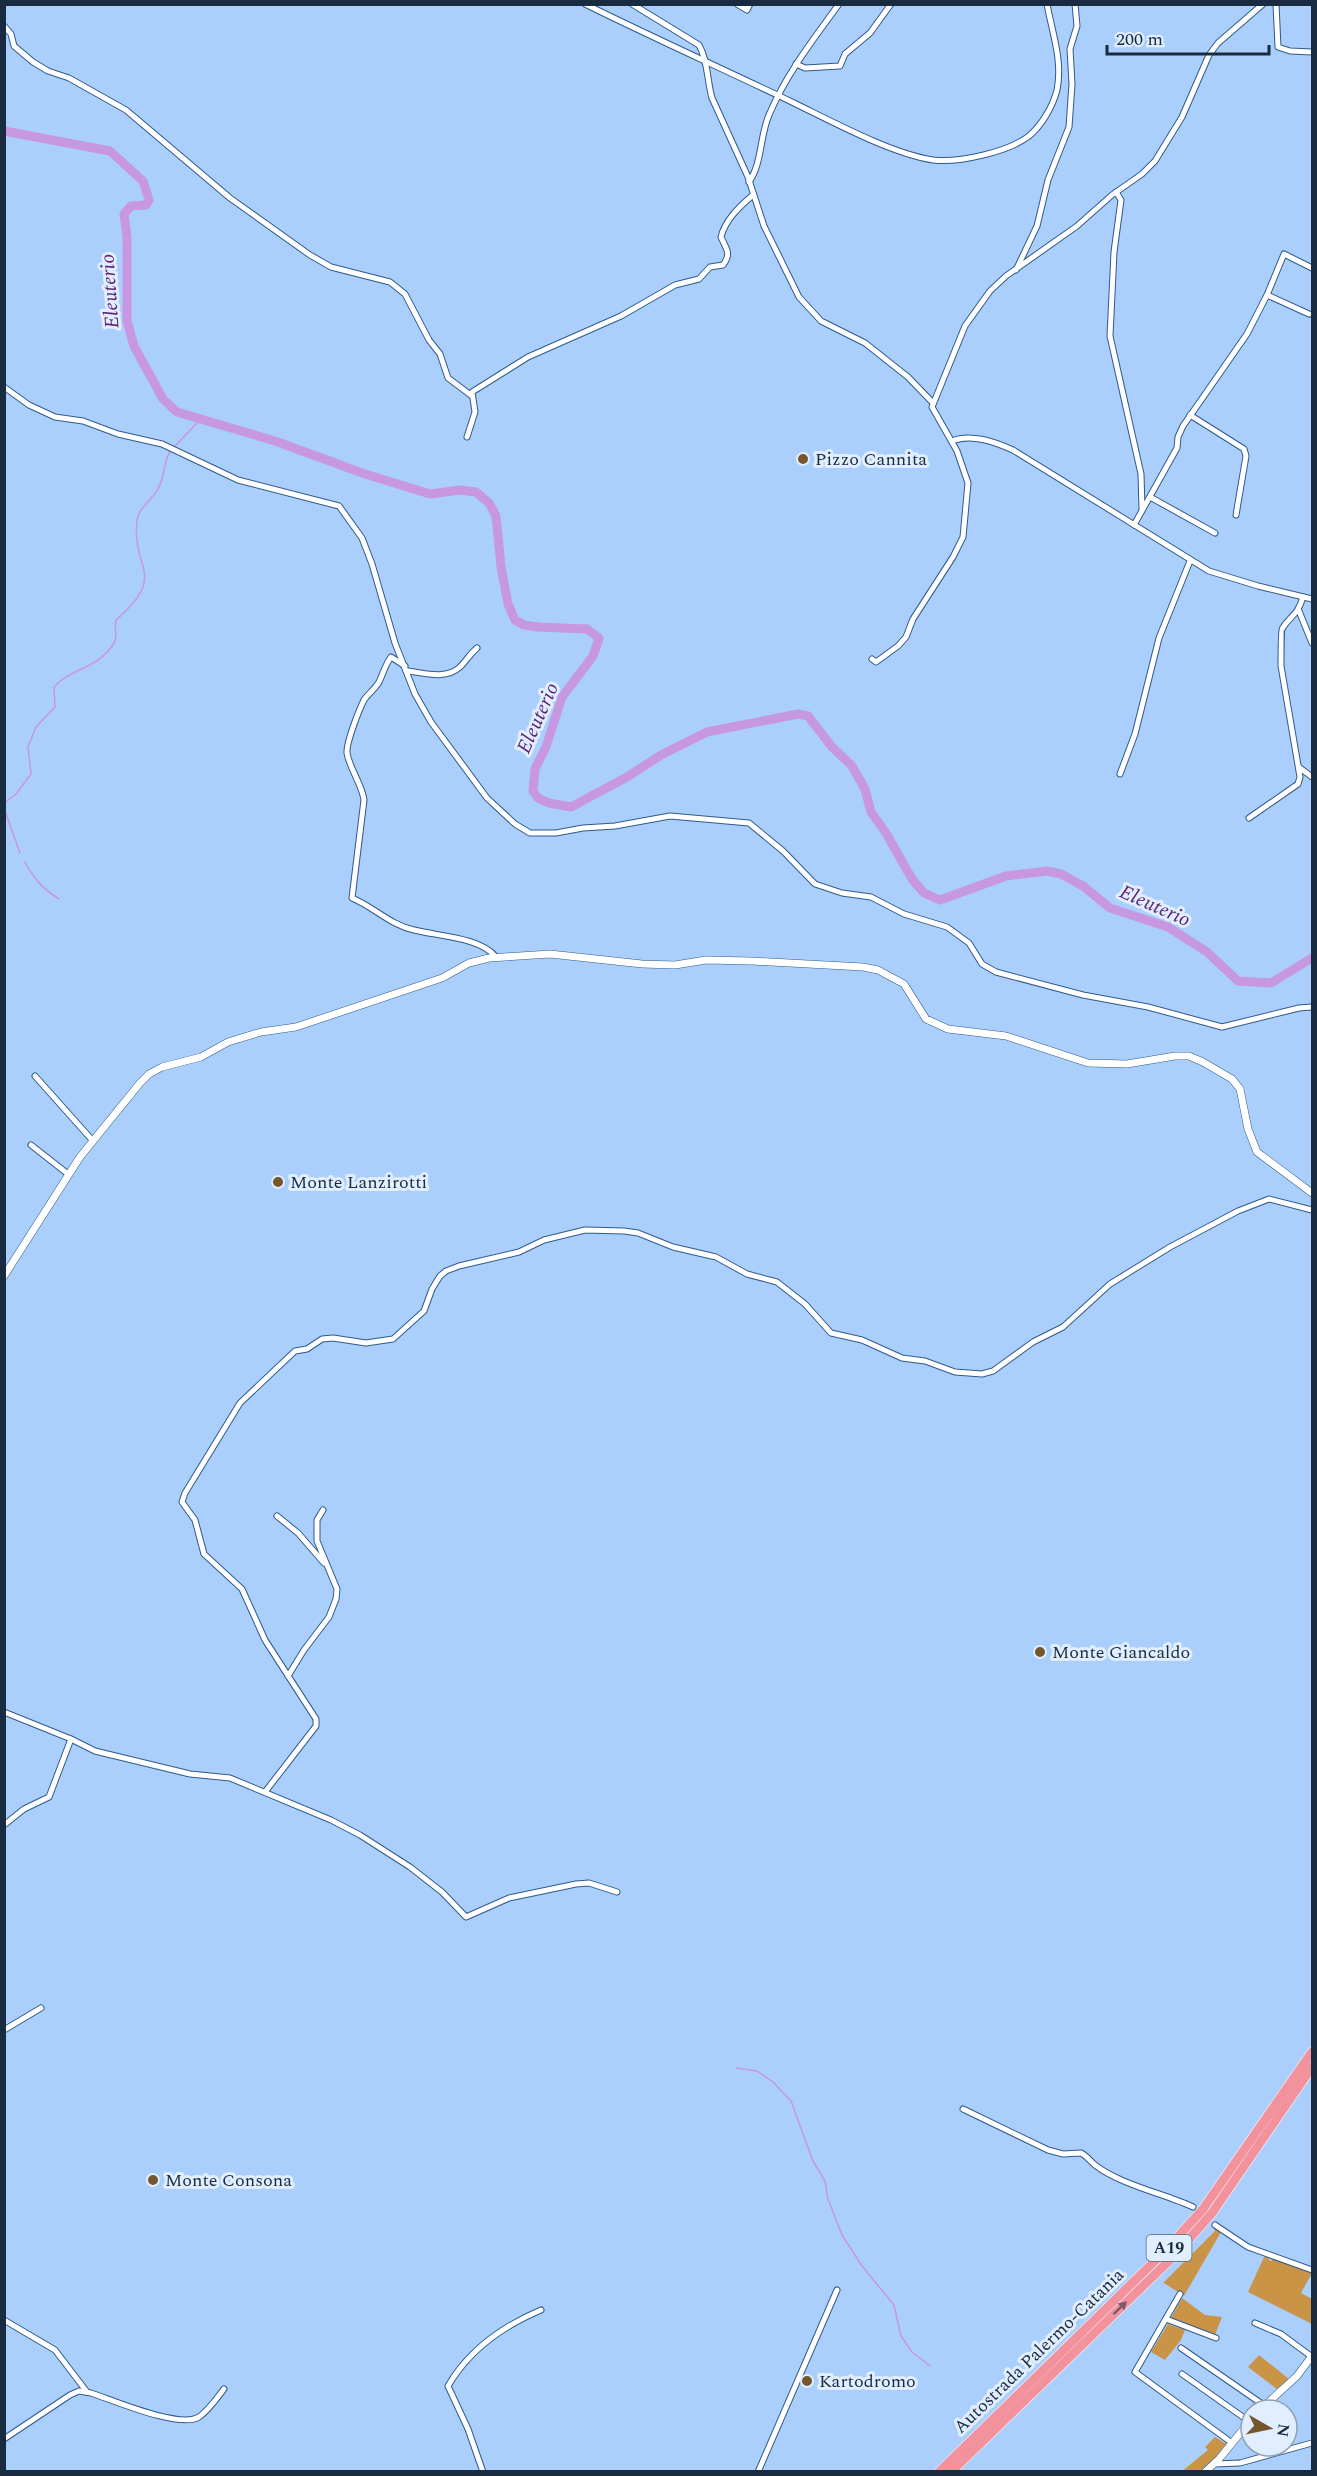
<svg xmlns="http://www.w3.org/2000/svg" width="1317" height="2476" font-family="Spectral,serif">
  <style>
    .green { fill: #ca9447 }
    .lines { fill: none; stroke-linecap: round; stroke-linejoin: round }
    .stream { stroke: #c797e1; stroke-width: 1.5 }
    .river { stroke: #c797e1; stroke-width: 9 }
    .street-casing { stroke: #2f5a8b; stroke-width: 7 }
    .secondary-casing { stroke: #2f5a8b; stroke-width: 8 }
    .highway-casing { stroke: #fff; stroke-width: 10 }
    .street { stroke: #fff; stroke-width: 5 }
    .secondary { stroke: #fff; stroke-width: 7 }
    .highway { stroke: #f2929c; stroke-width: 9 }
    .oneway { fill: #7b5969 }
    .poi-dot { fill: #76572c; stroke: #e0eeff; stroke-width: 2 }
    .labels { text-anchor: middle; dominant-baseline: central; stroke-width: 6; stroke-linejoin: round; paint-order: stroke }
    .shield { fill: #e0eeff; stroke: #556679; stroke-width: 1.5 }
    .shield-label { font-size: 16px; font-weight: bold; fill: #192b40 }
    .poi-label { font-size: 18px; fill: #192b40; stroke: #e0eeff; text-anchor: start }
    .street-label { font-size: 18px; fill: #192b40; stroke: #e0eeff }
    .water-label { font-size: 20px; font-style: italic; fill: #5d2278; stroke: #e0eeff }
  </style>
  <rect width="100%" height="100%" fill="#aacffc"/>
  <g class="green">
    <polygon points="1213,2227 1221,2232 1184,2296 1164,2283 1162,2284 1215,2231"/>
    <polygon points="1265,2255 1270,2257 1269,2260 1271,2261 1274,2259 1312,2273 1301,2293 1312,2299 1312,2324 1248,2292"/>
    <polygon points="1182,2298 1205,2315 1222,2317 1215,2335 1171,2318"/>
    <polygon points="1168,2324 1185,2330 1181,2340 1165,2360 1151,2352"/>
    <polygon points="1259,2355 1289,2379 1277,2389 1248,2367"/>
    <polygon points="1215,2437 1228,2445 1225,2449 1222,2447 1222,2453 1203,2471 1181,2472 1208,2450 1205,2447"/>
  </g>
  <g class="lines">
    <g class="stream">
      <polyline points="174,447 201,419"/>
      <path d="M 4,803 L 16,794 L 31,774 L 28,747 L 36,727 L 55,707 L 54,687 C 72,667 97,670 114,643 C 118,636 114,627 116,620 C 169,574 131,570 137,520 C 139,507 152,500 158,489 C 165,477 163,461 171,450"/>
      <polyline points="4,808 20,853"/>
      <path d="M 25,862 C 34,879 43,889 59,899"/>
      <polyline points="736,2068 757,2071 773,2082 791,2101 813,2161 825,2181 828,2199 842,2235 862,2266 894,2305 901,2336 912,2352 930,2366"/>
    </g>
    <polyline class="river" points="4,131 110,151 143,181 149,200 146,205 131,206 124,214 127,237 127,321 134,346 163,399 177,412 275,441 365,474 430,494 460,490 476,492 489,503 496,516 501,567 508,604 515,620 524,625 538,627 587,629 599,638 593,656 562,697 546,747 535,769 533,791 538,798 549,803 571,807 627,777 661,755 707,732 798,714 808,716 832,747 852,766 865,789 871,812 886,833 912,879 924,893 940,900 1006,876 1047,871 1061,874 1083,886 1110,908 1168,927 1207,952 1238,981 1271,983 1312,958"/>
    <defs>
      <g id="street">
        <path d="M 585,4 C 654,38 725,70 794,103 C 833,122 892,154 933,160 C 959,163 1008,152 1029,136 C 1042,125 1053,106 1057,90 C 1063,61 1052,32 1047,4"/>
        <path d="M 632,4 L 699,45 C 708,61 707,80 712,98 L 748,177 L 764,226 L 799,297 L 821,321 L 865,343 L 908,377 L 933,403"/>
        <polyline points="737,4 747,10 750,4"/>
        <polyline points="1276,4 1278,47 1290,51 1312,52"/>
        <polyline points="4,26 11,34 14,46 33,62 48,71 69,78 126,110 230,198 310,255 331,267 390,282 405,294 429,340 440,354 448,378 472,396"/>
        <polyline points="796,64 805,68 840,66 845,54 870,33 891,4"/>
        <path d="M 749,182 C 762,164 760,135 769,115 C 786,74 813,40 839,4"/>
        <polyline points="1116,192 1121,200 1114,252 1110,336 1141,474 1142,509"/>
        <polyline points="1016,270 1037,226 1048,180 1069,127 1072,84 1070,49 1077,26 1075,4"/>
        <polyline points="1267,295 1309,314"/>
        <polyline points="4,387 29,405 55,417 83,421 118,434 162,444 238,480 339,506 362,538 372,564 395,643 415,694 431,722 487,798 515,824 530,833 556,833 583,828 615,826 670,816 749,823 783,851 815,884 842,893 871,897 904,914 947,927 969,943 982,964 996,972 1083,995 1148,1007 1222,1027 1299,1008 1312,1007"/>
        <polyline points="1190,415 1244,449 1246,456 1236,515"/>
        <path d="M 467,437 L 475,412 L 472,392 L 528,357 L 621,316 L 675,285 L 699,279 L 710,267 L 723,265 C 732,253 726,249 721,237 C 725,220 740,206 753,195"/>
        <path d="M 952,441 C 971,433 995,442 1013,450 L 1209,571 L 1258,586 L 1312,599"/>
        <polyline points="1150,497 1215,533"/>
        <polyline points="1134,525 1177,448 1178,437 1183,426 1247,334 1267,295 1284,254 1312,268"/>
        <polyline points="1299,611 1312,643"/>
        <polyline points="872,659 876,662 898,646 906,637 913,619 953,557 963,537 968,483 957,451 932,407 965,326 990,291 1006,276 1077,226 1112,195 1142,174 1155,161 1182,117 1209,55 1218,43 1263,4"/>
        <path d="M 405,666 L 391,657 C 385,665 383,674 379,682 C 375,689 368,694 364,700 C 359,710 346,743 347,753 C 350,770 362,784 364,800 L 352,898 C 374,907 390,925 414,930 C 437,936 480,937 496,957"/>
        <path d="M 408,671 C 424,673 446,680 460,667 C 466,661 470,654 477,648"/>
        <polyline points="1300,768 1312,777"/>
        <polyline points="1120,774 1135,734 1159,638 1190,561"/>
        <path d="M 1249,818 L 1298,784 L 1300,777 L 1281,666 C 1281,661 1281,630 1282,629 C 1291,614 1297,617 1303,597"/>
        <polyline points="35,1076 93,1141"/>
        <polyline points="31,1145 68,1174"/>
        <polyline points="277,1516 298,1533 324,1563"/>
        <polyline points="288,1676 304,1650 329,1617 336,1599 337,1589 317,1541 317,1520 323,1510"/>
        <polyline points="4,1712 71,1739 95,1751 190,1774 230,1778 331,1820 360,1835 410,1867 442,1892 466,1917 509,1898 576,1884 589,1883 617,1892"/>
        <polyline points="265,1792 316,1726 316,1719 265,1640 242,1589 204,1554 195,1520 182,1502 185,1493 240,1403 295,1351 307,1349 322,1339 333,1338 366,1343 393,1339 424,1311 432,1289 440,1276 446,1271 459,1266 519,1252 544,1240 585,1230 624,1231 638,1233 673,1247 716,1257 747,1274 777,1282 805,1304 831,1333 862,1340 902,1358 925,1361 955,1372 982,1374 993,1371 1033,1342 1063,1327 1110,1284 1170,1247 1238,1211 1269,1199 1312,1210"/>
        <polyline points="4,1825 24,1809 49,1797 71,1739"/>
        <polyline points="4,2030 41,2008"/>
        <path d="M 963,2109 L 1048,2150 L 1063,2154 L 1081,2153 C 1087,2156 1090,2161 1095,2165 C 1119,2184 1165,2194 1193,2207"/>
        <polyline points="1215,2225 1248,2247 1312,2270"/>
        <polyline points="1180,2294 1135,2372 1232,2443"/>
        <polyline points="1166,2319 1216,2338"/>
        <polyline points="4,2320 55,2350 87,2392"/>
        <polyline points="1255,2323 1281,2334 1312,2357"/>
        <polyline points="1181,2348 1265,2406"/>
        <polyline points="1182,2374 1250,2422"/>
        <path d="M 4,2439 L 70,2395 L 79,2391 L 91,2393 C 113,2400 179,2429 199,2417 C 209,2410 217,2398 224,2389"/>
        <polyline points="1214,2464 1240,2463 1312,2443"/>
        <path d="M 483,2472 L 468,2429 L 448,2386 C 469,2350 503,2326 541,2310"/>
        <polyline points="758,2472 837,2290"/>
      </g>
      <g id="secondary">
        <polyline points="4,1276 80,1157 140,1083 149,1074 162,1067 201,1057 228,1042 261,1032 296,1027 442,978 469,963 489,958 550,954 642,964 675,965 706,960 751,961 863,967 878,970 904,984 926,1019 948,1029 1006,1036 1088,1063 1127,1064 1175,1056 1189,1056 1203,1062 1232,1079 1240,1089 1248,1129 1257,1152 1312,1193"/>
        <polyline points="1260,2410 1297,2376 1312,2356"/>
        <polyline points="1205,2472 1219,2459 1251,2420"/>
      </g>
      <g id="highway">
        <polyline points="939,2472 1166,2250 1203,2209 1312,2052"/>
        <polyline points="951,2472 1174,2256 1212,2213 1312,2067"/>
      </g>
    </defs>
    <use href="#street" class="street-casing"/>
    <use href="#secondary" class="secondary-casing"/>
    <use href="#highway" class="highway-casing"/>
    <use href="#street" class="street"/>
    <use href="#secondary" class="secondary"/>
    <use href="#highway" class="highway"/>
  </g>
  <defs><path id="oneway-solid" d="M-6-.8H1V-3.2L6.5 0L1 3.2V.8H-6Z" transform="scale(1.5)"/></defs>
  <use class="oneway" href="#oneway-solid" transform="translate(1120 2308) rotate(-44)"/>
  <g class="poi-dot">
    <circle cx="803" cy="459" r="6"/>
    <circle cx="278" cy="1182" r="6"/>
    <circle cx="1040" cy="1652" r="6"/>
    <circle cx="153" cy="2180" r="6"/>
    <circle cx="807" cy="2381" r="6"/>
  </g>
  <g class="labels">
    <rect class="shield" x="1146.5" y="2235" width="45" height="26" rx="4.5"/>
    <g class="shield-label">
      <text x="1169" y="2248">A19</text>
    </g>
    <g class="poi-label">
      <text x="815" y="459">Pizzo Cannita</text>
      <text x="290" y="1182">Monte Lanzirotti</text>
      <text x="1052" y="1652">Monte Giancaldo</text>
      <text x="165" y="2180">Monte Consona</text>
      <text x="819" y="2381">Kartodromo</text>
    </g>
    <g class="street-label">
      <text transform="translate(1039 2351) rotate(-44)">Autostrada Palermo-Catania</text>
    </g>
    <g class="water-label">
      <text transform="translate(110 291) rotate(-94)">Eleuterio</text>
      <text transform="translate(538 718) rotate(-66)">Eleuterio</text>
      <text transform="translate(1155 906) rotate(24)">Eleuterio</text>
    </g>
  </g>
  <rect width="1317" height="2476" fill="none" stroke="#192b40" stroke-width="12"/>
  <g transform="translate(1269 2428) rotate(99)"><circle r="28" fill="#e0eeff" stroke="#90a0b3" stroke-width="1.5"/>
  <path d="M0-4.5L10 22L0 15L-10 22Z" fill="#76572c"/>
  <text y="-9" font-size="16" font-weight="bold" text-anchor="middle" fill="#192b40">N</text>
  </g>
  <path d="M1107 45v9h162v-9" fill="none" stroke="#192b40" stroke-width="3"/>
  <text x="1116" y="45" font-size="18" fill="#192b40" stroke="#e0eeff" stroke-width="4.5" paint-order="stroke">200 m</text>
</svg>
